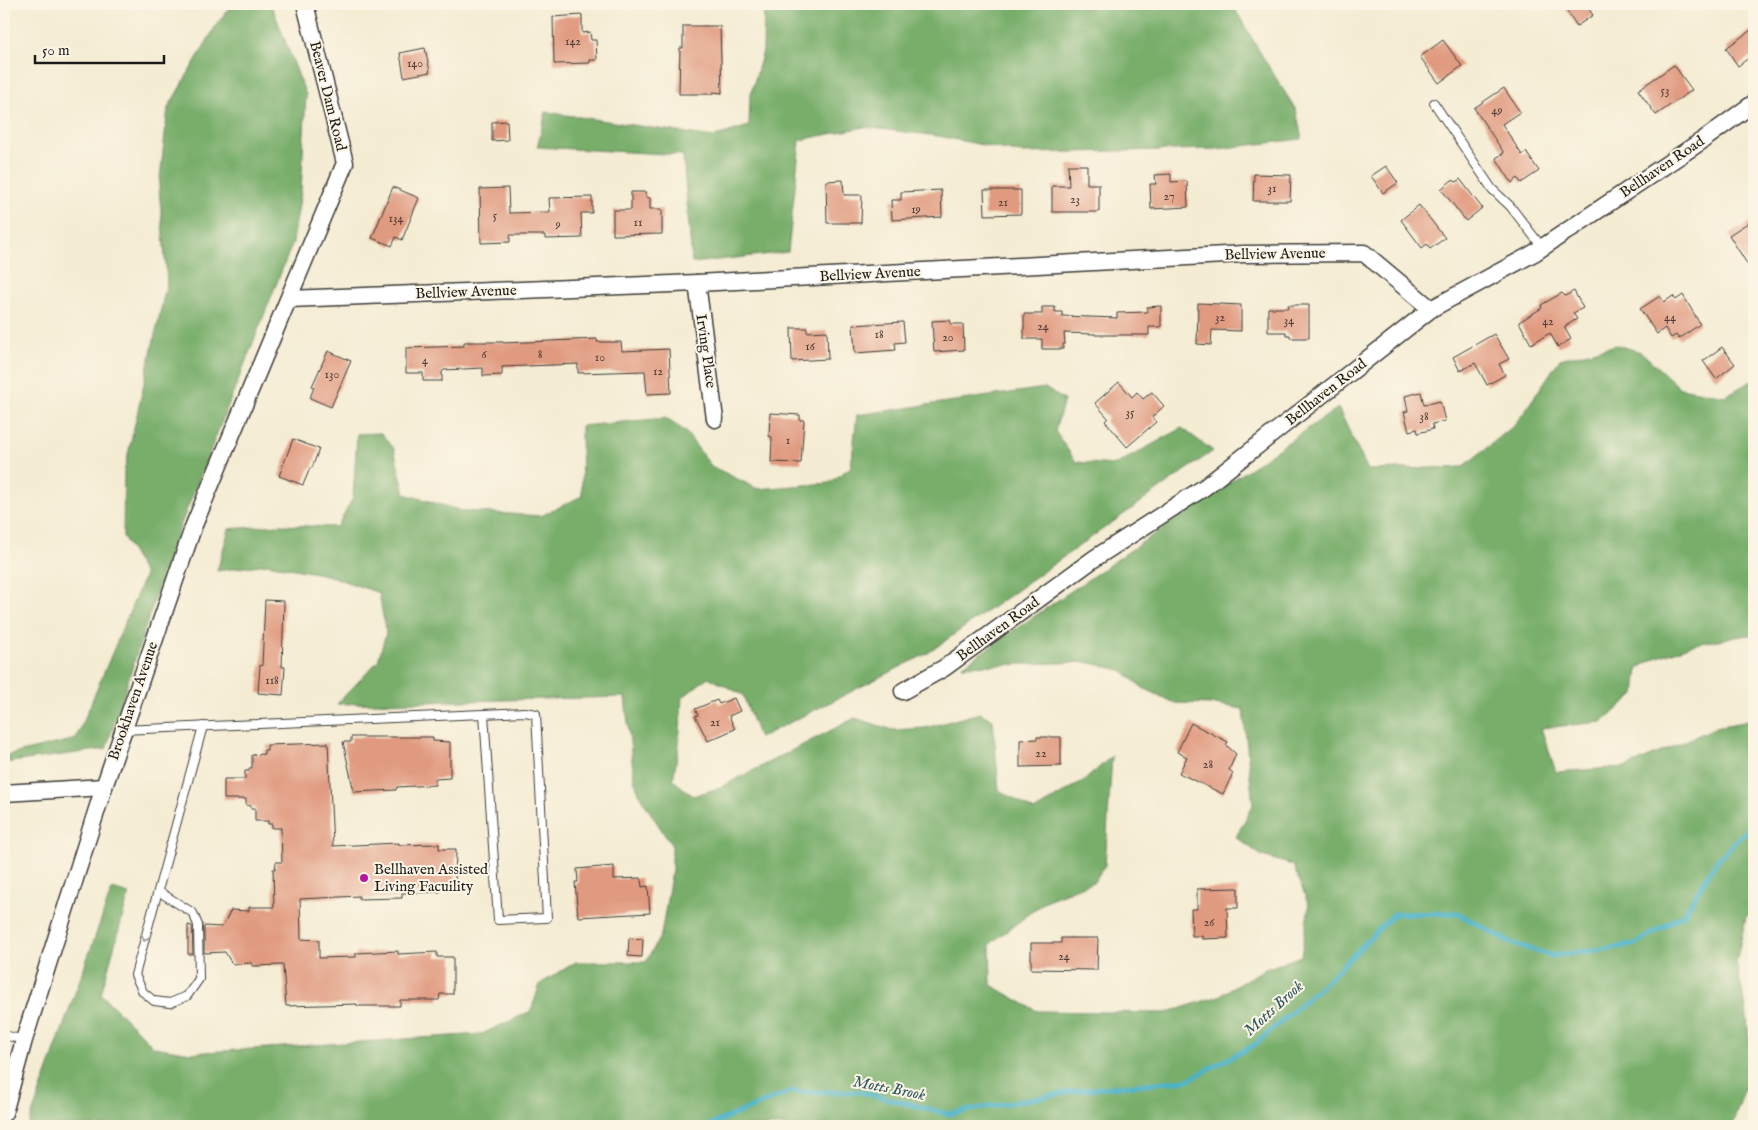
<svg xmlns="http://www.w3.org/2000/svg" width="1758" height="1130" font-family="'IM FELL English',serif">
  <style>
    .forest { fill: #78ae6b; stroke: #4a6544 }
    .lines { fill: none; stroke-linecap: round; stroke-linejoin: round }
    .stream { stroke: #4ab2c9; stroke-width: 5 }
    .building { fill: #e09a7f }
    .lane-casing { stroke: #3c3b37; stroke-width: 10 }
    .street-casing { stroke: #3c3b37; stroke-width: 19 }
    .lane { stroke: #fff; stroke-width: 8 }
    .street { stroke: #fff; stroke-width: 16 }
    .oneway { stroke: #999 }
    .poi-dot { fill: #b5179e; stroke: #fcf5e5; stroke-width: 2 }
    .labels { text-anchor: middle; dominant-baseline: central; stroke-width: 4; stroke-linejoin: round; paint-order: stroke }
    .number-label { font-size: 12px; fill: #4d3c35 }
    .street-label { font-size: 15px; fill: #1c1c1c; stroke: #fcf5e5 }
    .poi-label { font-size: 15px; fill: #1c1c1c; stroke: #fcf5e5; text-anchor: start }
    .water-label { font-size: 16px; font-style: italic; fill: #2e5861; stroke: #fcf5e5 }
  </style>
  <rect width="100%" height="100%" fill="#fcf5e5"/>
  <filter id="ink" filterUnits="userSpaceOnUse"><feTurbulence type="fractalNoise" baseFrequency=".02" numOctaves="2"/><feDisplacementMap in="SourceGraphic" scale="10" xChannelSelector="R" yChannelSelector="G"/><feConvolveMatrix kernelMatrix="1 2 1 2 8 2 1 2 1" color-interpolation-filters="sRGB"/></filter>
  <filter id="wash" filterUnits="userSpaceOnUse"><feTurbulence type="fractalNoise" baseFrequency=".0096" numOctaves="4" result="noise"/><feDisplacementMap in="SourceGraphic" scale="20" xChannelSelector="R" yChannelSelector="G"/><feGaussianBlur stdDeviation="1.12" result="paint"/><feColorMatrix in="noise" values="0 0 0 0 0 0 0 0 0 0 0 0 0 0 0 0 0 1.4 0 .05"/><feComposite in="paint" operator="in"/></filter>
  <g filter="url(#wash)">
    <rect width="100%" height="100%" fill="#f4ecd3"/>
    <g class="forest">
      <polygon points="232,4 271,4 306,95 301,192 293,242 168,557 106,749 4,763 4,756 76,739 145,575 123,536 124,472 167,282 159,187 168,108 217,24"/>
      <polygon points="764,4 1232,4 1264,59 1296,110 1302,139 1216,149 1022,153 938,136 864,127 800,140 788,252 692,263 683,155 537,147 546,112 713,137 749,126 750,97 763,51"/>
      <polygon points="1617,345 1641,352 1680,388 1725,396 1753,380 1754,377 1754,634 1695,644 1658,657 1638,668 1635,694 1602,722 1541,728 1556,772 1626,767 1673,747 1716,727 1754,720 1754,908 1746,917 1736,962 1746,1009 1752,1067 1732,1126 28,1126 112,889 129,894 101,994 154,1047 191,1053 482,1034 531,1011 540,984 576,962 646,962 661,935 672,870 672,846 641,798 634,779 625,697 337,704 378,661 386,633 379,593 327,575 267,564 217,571 229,529 278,525 337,527 353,498 357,434 381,433 394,449 405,494 462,511 541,516 582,496 581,426 665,418 685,431 711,466 758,489 829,483 851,467 857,415 1045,388 1064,400 1055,431 1076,462 1115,465 1182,428 1213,451 928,653 759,738 743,695 708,677 682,698 679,744 673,780 693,796 721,787 855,718 893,730 925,728 980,713 993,720 999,790 1034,811 1086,779 1112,756 1105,865 1094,882 1047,900 990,944 991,985 1037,1011 1165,1013 1217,997 1263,970 1301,956 1309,906 1293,865 1262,856 1236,837 1253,805 1243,709 1215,704 1175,703 1143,688 1121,670 1087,662 962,666 1338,408 1368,470 1463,467 1516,424 1560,359"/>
    </g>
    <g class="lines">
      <polyline class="stream" points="707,1126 789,1092 861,1092 948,1114 1082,1090 1188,1080 1256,1044 1329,979 1394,914 1457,913 1511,943 1552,956 1633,945 1684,914 1718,859 1754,823"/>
    </g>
    <g id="blocks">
      <g class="building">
        <polygon points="1562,4 1585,4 1593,15 1577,26"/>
        <polygon points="582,15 582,33 590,32 591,40 596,40 597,60 590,60 590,63 554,64 553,17"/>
        <polygon points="683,26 720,26 722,93 713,92 713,94 679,94 680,48 683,48"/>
        <polygon points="1754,28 1754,54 1738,66 1726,48"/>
        <polygon points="1443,40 1462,66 1439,83 1420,57"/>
        <polygon points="425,48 430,72 404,77 400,53"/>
        <polygon points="1674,65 1692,90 1656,115 1638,90"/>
        <polygon points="1504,88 1520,112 1502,124 1522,155 1526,152 1539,171 1521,183 1518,178 1512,183 1496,158 1504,153 1474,108"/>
        <polygon points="507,121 508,140 492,141 492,122"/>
        <polygon points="1068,165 1087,165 1087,184 1099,184 1099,212 1052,212 1052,186 1069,186"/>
        <polygon points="1386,166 1398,183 1383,193 1371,176"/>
        <polygon points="1171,174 1171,182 1187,181 1188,207 1151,209 1150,184 1156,184 1155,175"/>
        <polygon points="1254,174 1291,175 1290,201 1253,201"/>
        <polygon points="1460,179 1482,208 1466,221 1441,189 1452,180 1457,182"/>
        <polygon points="843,180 844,195 862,195 861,223 827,223 826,181"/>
        <polygon points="393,187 419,198 402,240 396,237 392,246 372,238"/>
        <polygon points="508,188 509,213 550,212 549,198 592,197 592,213 581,213 582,238 545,239 545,235 510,235 510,242 481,243 480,189"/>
        <polygon points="941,190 942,217 892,220 891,200 901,200 901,192"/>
        <polygon points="984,190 1021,190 1021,214 985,215"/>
        <polygon points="631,192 646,192 646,197 650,198 650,209 662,209 662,234 613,235 613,210 631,210"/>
        <polygon points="1419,205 1445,238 1430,249 1427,244 1422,248 1401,220"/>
        <polygon points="1754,219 1754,275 1729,235"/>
        <polygon points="1574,291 1583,308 1573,313 1577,319 1564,327 1571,339 1558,347 1550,333 1531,344 1519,322 1542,308 1541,305 1562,293 1565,296"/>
        <polygon points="1683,295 1700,324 1679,339 1676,335 1671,338 1665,328 1657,334 1640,309 1660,296 1664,302 1673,296 1676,300"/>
        <polygon points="1198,303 1241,305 1241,331 1212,330 1211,345 1197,344"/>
        <polygon points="1288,305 1309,305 1309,338 1290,338 1290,335 1286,335 1286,332 1268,332 1268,308 1288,308"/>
        <polygon points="1161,306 1161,327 1149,327 1149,335 1095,335 1095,334 1064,333 1065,344 1063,344 1063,349 1042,349 1042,339 1024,339 1024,314 1042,314 1042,307 1055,307 1055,312 1062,312 1062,316 1117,318 1117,313 1147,312 1147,307"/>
        <polygon points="950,320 951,324 963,324 964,350 934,352 932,321"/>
        <polygon points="903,322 905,342 895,343 896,350 855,353 853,325"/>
        <polygon points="791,328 807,328 807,332 827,331 828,359 792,361"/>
        <polygon points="1494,334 1509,359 1499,364 1505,375 1487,385 1475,363 1460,371 1453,357"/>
        <polygon points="597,339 597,342 621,342 622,351 669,349 671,393 647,394 645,371 578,373 578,364 502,367 502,375 483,376 483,368 444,370 442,372 442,381 423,381 423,373 406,373 406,348 464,346 464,342 503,342 503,343"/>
        <polygon points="1722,347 1735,364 1716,379 1703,361"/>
        <polygon points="328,351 351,361 331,407 310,398 314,387 312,386"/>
        <polygon points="1119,382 1132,397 1137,392 1143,399 1152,392 1164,406 1152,417 1156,422 1127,447 1105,421 1108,418 1095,403"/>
        <polygon points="1421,392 1424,405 1440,401 1445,421 1432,424 1433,429 1418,433 1417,429 1409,431 1404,412 1408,411 1405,396"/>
        <polygon points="770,413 800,415 800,420 804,420 801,463 771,462 772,437 769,436"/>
        <polygon points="293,439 319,449 312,468 310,468 303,485 279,476"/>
        <polygon points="265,600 284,601 282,667 285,667 283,695 258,693 260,665 262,666"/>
        <polygon points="734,698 740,711 729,716 735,729 708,741 695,716 698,715 695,709 717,700 719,704"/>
        <polygon points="1191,723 1228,742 1226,745 1236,754 1229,770 1233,773 1223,794 1179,773 1187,757 1177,752"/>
        <polygon points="351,737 433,737 433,741 450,742 450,778 435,779 435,785 397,787 396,790 354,792 343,742 351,742"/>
        <polygon points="1037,737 1061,737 1061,766 1020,767 1020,740 1037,739"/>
        <polygon points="328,743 333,846 399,843 399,845 439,844 439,849 456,849 455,886 440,886 440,892 402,893 402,898 359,899 359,896 300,899 301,939 319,940 319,958 356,957 356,953 398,951 398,954 437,952 437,957 453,957 453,994 440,994 439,1000 400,1000 400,1006 357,1006 357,1004 286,1006 283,965 252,966 252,963 232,964 225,952 204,953 204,926 222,927 231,910 249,911 249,907 274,907 273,869 275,869 276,862 282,862 281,828 272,828 272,824 268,824 268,821 255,821 255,808 250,808 251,806 246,805 246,799 224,799 224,779 245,779 245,771 249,771 249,768 252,768 252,755 264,754 264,750 267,750 267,745"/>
        <polygon points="614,866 614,879 641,878 642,887 648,886 650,913 578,917 575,882 578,882 577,869"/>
        <polygon points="1238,888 1238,908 1227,908 1228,938 1202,939 1202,936 1192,936 1191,909 1197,909 1197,889"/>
        <polygon points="188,925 192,926 193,954 188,954"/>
        <polygon points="629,938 643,939 642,957 628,956"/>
        <polygon points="1061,938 1098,938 1097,970 1031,969 1031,943 1061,943"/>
      </g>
    </g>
  </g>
  <g filter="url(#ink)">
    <use href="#blocks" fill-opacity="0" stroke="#3c3b37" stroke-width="1"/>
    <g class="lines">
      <defs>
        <g id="lane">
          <polyline points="1434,103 1492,189 1510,206 1542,247"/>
          <polyline points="123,730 525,712 536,714 547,918 498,920 484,714"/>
          <polyline points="158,891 193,913 198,925 199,979 187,996 170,1003 154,1001 143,992 135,975 203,726"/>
          <polyline points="4,1035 24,1040"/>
        </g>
        <g id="street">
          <polyline points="697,283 715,419"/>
          <polyline points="289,299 697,283 1244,254 1364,253 1431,309"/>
          <polyline points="903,691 944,668 1095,558 1205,487 1431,309 1534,253 1703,140 1754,103"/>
          <polyline points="4,793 104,787"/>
          <polyline points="4,1113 24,1040 104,787 194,525 345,163 305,4"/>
        </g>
      </defs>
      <use href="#lane" class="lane-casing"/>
      <use href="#street" class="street-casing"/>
      <use href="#lane" class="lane"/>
      <use href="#street" class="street"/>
    </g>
    <defs><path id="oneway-chevron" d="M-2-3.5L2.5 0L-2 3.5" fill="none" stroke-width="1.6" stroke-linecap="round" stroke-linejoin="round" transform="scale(1.25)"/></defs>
    <use class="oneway" href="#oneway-chevron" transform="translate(145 938) rotate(105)"/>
  </g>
  <circle class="poi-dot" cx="364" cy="878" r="5"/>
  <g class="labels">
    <g class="number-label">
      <text x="573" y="41">142</text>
      <text x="415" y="63">140</text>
      <text x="1665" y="90">53</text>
      <text x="1497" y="110">49</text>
      <text x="1272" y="188">31</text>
      <text x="1169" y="196">27</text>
      <text x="1075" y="199">23</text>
      <text x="1003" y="202">21</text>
      <text x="916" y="209">19</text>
      <text x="495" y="215">5</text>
      <text x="396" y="218">134</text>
      <text x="638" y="222">11</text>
      <text x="558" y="224">9</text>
      <text x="1220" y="317">32</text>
      <text x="1670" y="317">44</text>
      <text x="1289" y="320">34</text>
      <text x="1548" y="321">42</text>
      <text x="1043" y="326">24</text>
      <text x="879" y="334">18</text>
      <text x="948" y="337">20</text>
      <text x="810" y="346">16</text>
      <text x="484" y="354">6</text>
      <text x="540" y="354">8</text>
      <text x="600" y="357">10</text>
      <text x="425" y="360">4</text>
      <text x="658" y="371">12</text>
      <text x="332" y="374">130</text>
      <text x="1130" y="412">35</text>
      <text x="1424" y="416">38</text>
      <text x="788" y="440">1</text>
      <text x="272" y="680">118</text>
      <text x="715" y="722">21</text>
      <text x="1041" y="753">22</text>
      <text x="1208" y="764">28</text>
      <text x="1209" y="922">26</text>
      <text x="1064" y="956">24</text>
    </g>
    <g class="street-label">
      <text transform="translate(328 96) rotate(76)">Beaver Dam Road</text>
      <text transform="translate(1662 167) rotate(-34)">Bellhaven Road</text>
      <text transform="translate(1275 254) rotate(-1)">Bellview Avenue</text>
      <text transform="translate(870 274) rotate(-3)">Bellview Avenue</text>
      <text transform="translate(466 292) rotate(-2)">Bellview Avenue</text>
      <text transform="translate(706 351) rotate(82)">Irving Place</text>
      <text transform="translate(1326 392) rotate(-38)">Bellhaven Road</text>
      <text transform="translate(998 629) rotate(-36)">Bellhaven Road</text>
      <text transform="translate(133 701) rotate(-71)">Brookhaven Avenue</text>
    </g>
    <g class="poi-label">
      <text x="374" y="869">Bellhaven Assisted<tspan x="374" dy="17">Living Facuility</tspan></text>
    </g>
    <g class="water-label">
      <text transform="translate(1274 1009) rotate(-42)">Motts Brook</text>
      <text transform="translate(889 1089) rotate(11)">Motts Brook</text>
    </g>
  </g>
  <rect width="1758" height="1130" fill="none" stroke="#fcf5e5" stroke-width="20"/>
  <path d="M35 55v8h129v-8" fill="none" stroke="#1c1c1c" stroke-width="2.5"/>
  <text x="42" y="55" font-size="15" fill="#1c1c1c" stroke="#fcf5e5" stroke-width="4" paint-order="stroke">50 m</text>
</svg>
